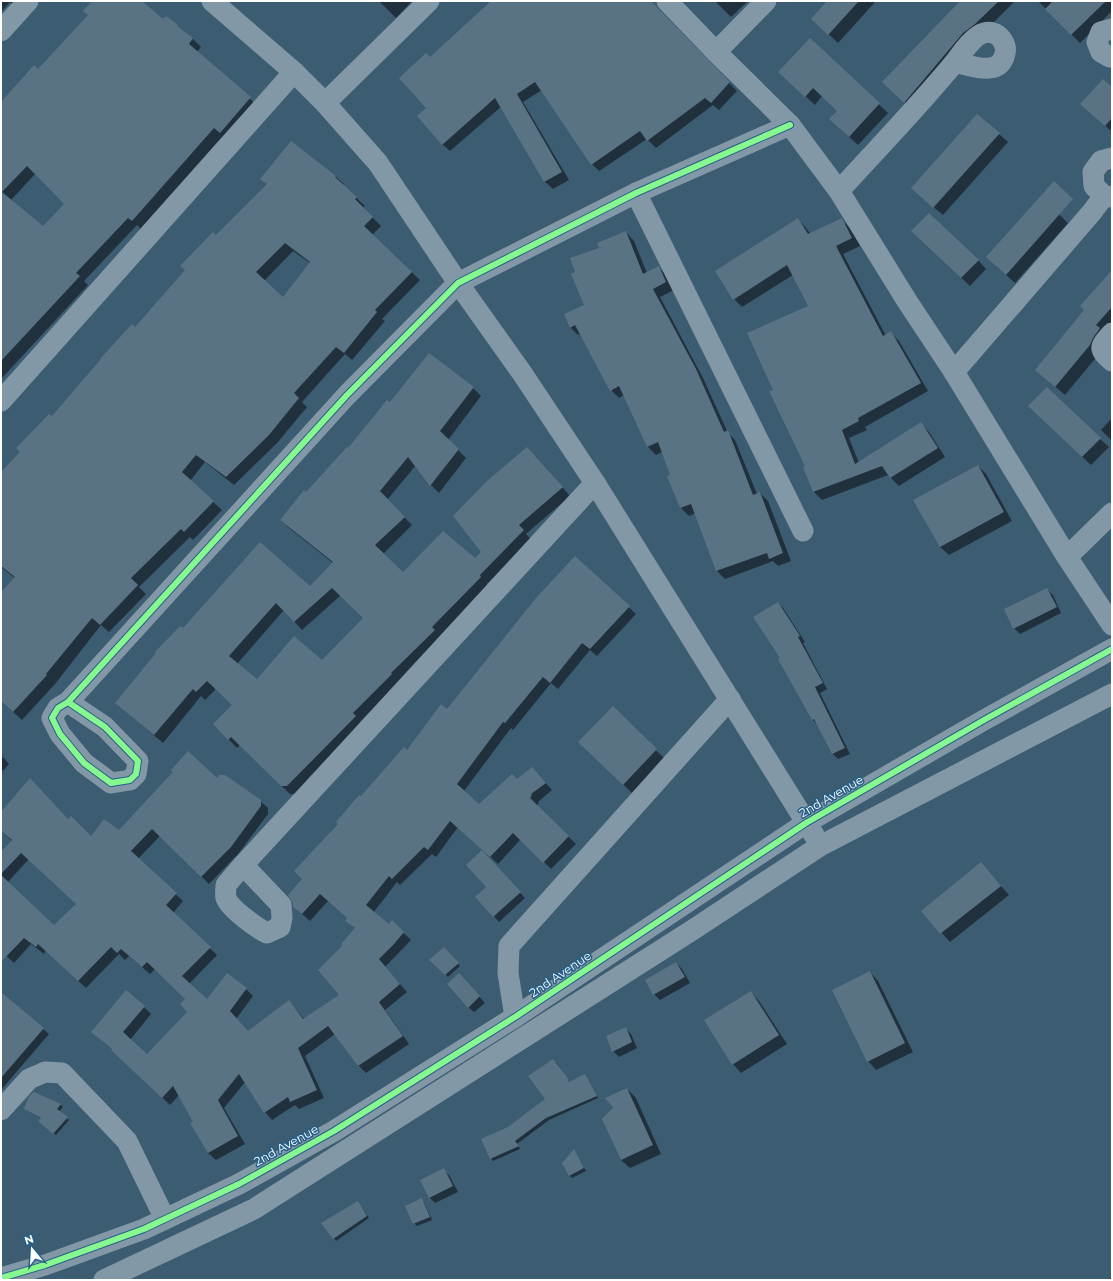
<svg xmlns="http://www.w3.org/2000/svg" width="1113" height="1281" font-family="Montserrat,sans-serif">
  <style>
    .shadow { fill: #0007; fill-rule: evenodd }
    .building { fill: #5a7384; fill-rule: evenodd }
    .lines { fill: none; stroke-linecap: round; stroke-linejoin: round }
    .minor { stroke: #8398a7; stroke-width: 21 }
    .cycleway-casing { stroke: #266088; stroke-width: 8 }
    .cycleway { stroke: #87f88f; stroke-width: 6 }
    .labels { text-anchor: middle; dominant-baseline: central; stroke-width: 3; stroke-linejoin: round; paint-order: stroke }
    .street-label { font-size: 12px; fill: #fff; stroke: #266088 }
  </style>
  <rect width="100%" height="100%" fill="#3c5c72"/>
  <g class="shadow">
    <polygon points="1,1 27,1 18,10 10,2 1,12"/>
    <path d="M 93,1 L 140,1 L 163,21 L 177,26 L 192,38 L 201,47 L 197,52 L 258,106 L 228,140 L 223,136 L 141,229 L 137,225 L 84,281 L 88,285 L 1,379 L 1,112 L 89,15 ZM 35,174 L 66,204 L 43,228 L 11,200 Z"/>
    <polygon points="379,1 412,1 396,18"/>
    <polygon points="492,1 650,1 737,91 719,110 713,105 656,148 647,139 599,171 592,164 542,90 523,102 569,180 553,189 545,182 502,106 450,151 442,144 428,108 430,58"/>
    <polygon points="715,1 748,1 731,17"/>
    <polygon points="828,1 876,1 838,43 821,27"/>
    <polygon points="961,1 1015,1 984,32 913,110 883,82"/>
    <polygon points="1038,1 1112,1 1112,11 1080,43"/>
    <polygon points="810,39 888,113 858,145 839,128 838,111 822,96 815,105 788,80"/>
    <polygon points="1112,88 1112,130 1111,131 1087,109"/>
    <polygon points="999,134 1008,142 943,215 921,197"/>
    <path d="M 335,176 L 344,184 L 343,185 L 365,206 L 363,208 L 381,226 L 372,235 L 420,280 L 382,319 L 385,321 L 352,360 L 345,354 L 302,402 L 307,407 L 277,443 L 234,485 L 205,462 L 190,481 L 222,510 L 193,540 L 190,537 L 139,587 L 146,594 L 109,632 L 101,625 L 55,684 L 22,720 L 1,701 L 1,593 L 15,578 L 1,567 L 1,474 L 135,328 L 216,236 L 268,185 L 262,179 ZM 293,251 L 310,263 L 283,299 L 264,281 Z"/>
    <polygon points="1041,197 1068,223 1015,283 996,266"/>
    <polygon points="798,219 806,228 811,235 842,220 850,228 860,246 843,254 886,336 891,333 899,341 928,391 865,427 867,430 849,438 859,463 921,424 929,432 945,457 899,486 888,475 822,500 814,492 804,468 806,467 774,390 809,307 793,275 742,307 734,299"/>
    <polygon points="626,232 634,241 647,273 658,267 666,275 674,290 660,297 703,378 728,433 735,440 757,494 760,493 768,501 791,561 778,566 773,561 725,579 717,571 696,513 689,516 681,508 668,477 671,476 662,452 656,455 648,447 624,395 619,398 611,390 580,334 578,335 570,327 585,306 576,273 601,249"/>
    <polygon points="921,240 978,260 986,269 970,286"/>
    <polygon points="1112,271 1112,325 1099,354 1065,395 1036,370 1085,310"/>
    <path d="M 429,354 L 473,388 L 481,396 L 448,440 L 466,458 L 439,493 L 431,485 L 416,465 L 387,500 L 412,525 L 383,554 L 403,573 L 475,559 L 482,552 L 535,456 L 570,496 L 526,534 L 531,539 L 487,584 L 489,586 L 440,636 L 443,639 L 398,681 L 399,682 L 360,722 L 363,725 L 295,794 L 290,794 L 240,745 L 237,748 L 214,724 L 233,705 L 216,689 L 205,700 L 201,696 L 163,743 L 116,703 L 183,630 L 310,587 L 333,563 L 289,528 L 281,520 L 391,404 ZM 341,595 L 365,618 L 322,661 L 257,681 L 237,664 L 284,610 L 302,630 Z"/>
    <polygon points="1038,414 1100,439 1109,447 1091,465"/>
    <polygon points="1112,418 1112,441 1101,430"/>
    <polygon points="978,466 986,474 1012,521 949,555 940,547"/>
    <path d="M 575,557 L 636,614 L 597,656 L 590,650 L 558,689 L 551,683 L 513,730 L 511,728 L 464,791 L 479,806 L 517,780 L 532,768 L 552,790 L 538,802 L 539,803 L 536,806 L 576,844 L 551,869 L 521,839 L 498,864 L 484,851 L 482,852 L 525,898 L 499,922 L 494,916 L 488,887 L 467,865 L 483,850 L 458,827 L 436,857 L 432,854 L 400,885 L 397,882 L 373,913 L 389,925 L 392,922 L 411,940 L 385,967 L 407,992 L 385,1010 L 409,1044 L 366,1073 L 359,1066 L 335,1034 L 305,1056 L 324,1098 L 299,1109 L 295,1105 L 272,1120 L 265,1112 L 245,1082 L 224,1108 L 245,1144 L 216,1160 L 208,1153 L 195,1122 L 179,1095 L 170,1105 L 113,1050 L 100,1039 L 144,1007 L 151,1014 L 130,1040 L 147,1055 L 189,1012 L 186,999 L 155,969 L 150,974 L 129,956 L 125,960 L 119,954 L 86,988 L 46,950 L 44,954 L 31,944 L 14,963 L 1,951 L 1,853 L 12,841 L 1,831 L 1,813 L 69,821 L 92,837 L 120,831 L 217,780 L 260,801 L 268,808 L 268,814 L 238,854 L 209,884 L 160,836 L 138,859 L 183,901 L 173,913 L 217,955 L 189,984 L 207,1001 L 246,989 L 253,996 L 236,1019 L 248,1032 L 289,1001 L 304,1019 L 340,996 L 344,946 L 356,929 L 346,921 L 348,918 L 328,901 L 310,921 L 294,907 L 303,879 L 339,824 L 361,798 L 447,710 ZM 29,859 L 77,904 L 54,927 L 7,883 Z"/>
    <polygon points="1047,590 1053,595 1061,613 1020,634 1014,628"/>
    <polygon points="778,603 783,608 805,642 803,643 827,689 820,693 850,754 838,759 833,754 819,726 813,720"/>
    <polygon points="613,708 665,759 632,793 580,742"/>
    <polygon points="1,755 9,764 1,773"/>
    <polygon points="981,864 1009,895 950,942 922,911"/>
    <polygon points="444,948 460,966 448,977 431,960"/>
    <polygon points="676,963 682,969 690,983 660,1000 654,994"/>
    <polygon points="870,972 878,981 913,1052 876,1070 868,1061"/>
    <polygon points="464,980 485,1003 474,1012 468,1007"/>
    <polygon points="751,992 759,1001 787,1044 741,1073 733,1064"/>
    <polygon points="1,993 49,1034 1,1090"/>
    <polygon points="625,1028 631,1034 637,1048 619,1057 613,1051"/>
    <polygon points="556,1062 570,1083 585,1075 598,1098 549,1120 517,1144 520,1149 493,1161 491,1158 508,1128 547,1099"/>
    <polygon points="627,1089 636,1098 661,1154 630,1168 621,1160 603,1119"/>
    <polygon points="34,1093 61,1105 63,1107 59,1112 69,1120 56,1135 42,1124 42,1119 28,1111"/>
    <polygon points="574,1151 586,1171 572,1178 570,1176"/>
    <polygon points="443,1170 449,1175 458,1192 435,1203 430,1198"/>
    <polygon points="422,1200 424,1202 432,1220 417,1226 414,1223"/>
    <polygon points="358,1202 369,1218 336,1241 334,1238"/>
  </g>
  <g class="building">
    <path d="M 92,1 L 142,1 L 163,19 L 166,16 L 178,25 L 177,26 L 193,38 L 189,44 L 251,97 L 220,133 L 214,128 L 132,221 L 128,218 L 76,273 L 80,276 L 1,361 L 1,102 L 34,65 L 38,69 L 88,15 L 83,11 ZM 27,166 L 64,204 L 43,226 L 2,192 Z"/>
    <polygon points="491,1 651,1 730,82 711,103 705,98 647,141 640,131 591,165 535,82 517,94 562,172 544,182 495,98 442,145 417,116 426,108 399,78 426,53 430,57"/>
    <polygon points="827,1 859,1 828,35 811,19"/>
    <polygon points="960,1 999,1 975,24 963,33 904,103 882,82"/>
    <polygon points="1053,1 1106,1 1071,35 1045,9"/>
    <polygon points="810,38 880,103 849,137 829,119 837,111 813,88 805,97 778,72"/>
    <polygon points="1103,79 1112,87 1112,118 1105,126 1080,104"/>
    <polygon points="977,114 1000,133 933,208 911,188"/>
    <path d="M 291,141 L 336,176 L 335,177 L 357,197 L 355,199 L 373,217 L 364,226 L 412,272 L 375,310 L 377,312 L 344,353 L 336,347 L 294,393 L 299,398 L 269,435 L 226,477 L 196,455 L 182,472 L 214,501 L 184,532 L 181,529 L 131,578 L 138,585 L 100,625 L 92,618 L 46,674 L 47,675 L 13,712 L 1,701 L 1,592 L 15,577 L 1,566 L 1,472 L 20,452 L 16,448 L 49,414 L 52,416 L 101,359 L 100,359 L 132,324 L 135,327 L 185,270 L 180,266 L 213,232 L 216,235 L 267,184 L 260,179 ZM 285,243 L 310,262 L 283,297 L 256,272 Z"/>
    <polygon points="1054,181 1073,199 1006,275 986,257"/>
    <polygon points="929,213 979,260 961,278 911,231"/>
    <polygon points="798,218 808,234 842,218 852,238 836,246 883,336 891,331 921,383 858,418 859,421 842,430 855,464 921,422 938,448 890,478 882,466 813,492 803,467 805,466 769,391 773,390 747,333 808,306 787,265 733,300 715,271"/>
    <polygon points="626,231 643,274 659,266 666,282 653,289 696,369 724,432 728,430 753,495 760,492 783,553 769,559 767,553 716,571 691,504 680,508 667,476 670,475 658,442 647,447 619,386 610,391 575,325 570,328 564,314 584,305 571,274 575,272 570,258 599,248 597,243"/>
    <polygon points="1112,270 1112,307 1096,325 1100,328 1093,338 1090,345 1055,387 1035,370 1084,310 1080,306"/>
    <path d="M 429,353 L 474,387 L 440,431 L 459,449 L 430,486 L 408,457 L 380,491 L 405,517 L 375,545 L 403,572 L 443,531 L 475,558 L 481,552 L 453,516 L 487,481 L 527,447 L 563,487 L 519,525 L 524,530 L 480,575 L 481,577 L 432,627 L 435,630 L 391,673 L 392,674 L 353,713 L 356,716 L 287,786 L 281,786 L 231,737 L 228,740 L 213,724 L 232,705 L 207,681 L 196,692 L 193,689 L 154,735 L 115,703 L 156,653 L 155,652 L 180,626 L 183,628 L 260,542 L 310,586 L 333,562 L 280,520 L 304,490 L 306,492 L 347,447 L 348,448 L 387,400 L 390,402 ZM 332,588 L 363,618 L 322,660 L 294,636 L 257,679 L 229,656 L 276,603 L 294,622 Z"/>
    <polygon points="1047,387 1101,438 1082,457 1028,406"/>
    <polygon points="978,465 1004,512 940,547 913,500"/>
    <polygon points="575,556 630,606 590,649 582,643 550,683 543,677 505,723 503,722 457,784 479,804 512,774 517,779 532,767 546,783 531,794 532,795 530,798 569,836 543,863 513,833 490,857 450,821 428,850 424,847 392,879 389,876 366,905 389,924 392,920 404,932 394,944 379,959 400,984 379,1002 403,1036 358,1066 328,1026 298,1048 317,1090 290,1102 288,1097 264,1113 239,1074 218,1100 238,1136 208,1153 190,1123 193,1122 173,1086 162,1098 111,1050 112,1049 91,1032 126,990 145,1006 123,1032 147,1054 187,1012 180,1004 185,999 147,962 142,967 121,949 117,953 111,947 78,981 38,944 36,947 24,938 1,962 1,875 54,925 76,904 21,853 1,874 1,852 12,840 1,831 1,812 30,778 68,819 71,816 91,836 104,819 119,830 173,772 171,770 188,751 217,778 219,775 225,775 261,800 261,806 231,847 201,877 152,829 131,851 177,893 166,905 211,947 182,976 207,999 227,973 247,988 230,1011 248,1031 289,1000 303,1019 339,995 318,970 342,946 341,944 355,928 345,921 347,918 320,894 302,914 293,907 293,904 288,895 302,879 294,871 338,824 336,822 359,795 361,796 404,747 407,750 441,704 447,709 536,598"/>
    <polygon points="1047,588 1057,607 1013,629 1004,609"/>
    <polygon points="778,602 800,636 798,637 823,683 815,687 845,748 832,754 814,719 812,720 778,659 780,658 753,617"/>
    <polygon points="613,706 657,749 623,785 578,742"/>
    <polygon points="482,850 521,892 493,917 475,897 486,887 466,865"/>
    <polygon points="981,862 1001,886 940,934 921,911"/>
    <polygon points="444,947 459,963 445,975 429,960"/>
    <polygon points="676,962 685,977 653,995 645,980"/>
    <polygon points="870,971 905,1043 867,1062 832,990"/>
    <polygon points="459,973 480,996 468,1008 447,984"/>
    <polygon points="751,991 779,1035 732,1065 704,1020"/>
    <polygon points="1,992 44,1028 1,1078"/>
    <polygon points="626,1027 632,1042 612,1052 606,1036"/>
    <polygon points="553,1059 567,1077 569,1082 585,1074 597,1096 546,1118 515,1141 519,1146 490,1159 481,1139 508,1127 545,1099 528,1076"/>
    <polygon points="627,1088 653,1145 621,1160 602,1119 613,1107 605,1098"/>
    <polygon points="34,1092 61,1104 57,1109 68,1117 53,1134 38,1121 41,1118 24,1109 29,1096"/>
    <polygon points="574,1149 584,1168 569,1176 562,1163"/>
    <polygon points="444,1168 453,1186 429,1198 420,1180"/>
    <polygon points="422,1198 430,1217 413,1224 405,1206"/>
    <polygon points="358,1201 367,1216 333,1239 321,1223"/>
  </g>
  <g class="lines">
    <g class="minor">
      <polyline points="212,1 294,72 325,103 378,163 458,283 522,373 595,483 814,835"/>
      <polyline points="667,1 716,52 790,125 839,191 907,301 954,372 1067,557 1112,625"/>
      <polyline points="1112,29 1101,32 1097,42 1101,52 1110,57 1112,56"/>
      <polyline points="1,31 28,1"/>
      <polyline points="716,52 766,1"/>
      <polyline points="325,103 429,1"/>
      <polyline points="1112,158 1101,161 1093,172 1094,186 1104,196 1112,197"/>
      <path d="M 839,191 C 878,148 918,107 955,62 C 961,54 974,35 984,33 C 994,30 1002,37 1005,46 C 1006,49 1005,54 1004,57 C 997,77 969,65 955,62"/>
      <polyline points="636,193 803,531"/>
      <path d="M 1112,333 C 1100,347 1097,348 1112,361"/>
      <polyline points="954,372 1092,212 1104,196"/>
      <polyline points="1,401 294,72"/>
      <polyline points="1067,557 1112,513"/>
      <polyline points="68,702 105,727 138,761 136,774 130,780 111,783 84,763 60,734 52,718 58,708 68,702 347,395 458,283 636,193 790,125"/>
      <path d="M 243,865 L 281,905 L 282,918 L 280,927 L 267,933 C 257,928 230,909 226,898 C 225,895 226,889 226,885 L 243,865 L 595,483"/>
      <polyline points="515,1017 508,973 509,946 730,699"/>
      <polyline points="1,1110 29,1079 45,1072 62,1073 127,1141 165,1219"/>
      <polyline points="1,1278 45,1265 144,1229 239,1184 334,1131 515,1017 806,823 984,720 1112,649"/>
      <polyline points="104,1280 254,1209 691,931 820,846 1112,694"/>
    </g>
    <defs>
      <g id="cycleway">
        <polyline points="68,702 105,727 138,761 136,774 130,780 111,783 84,763 60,734 52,718 58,708 68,702 347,395 458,283 636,193 790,125"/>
        <polyline points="1,1278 45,1265 144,1229 239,1184 334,1131 515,1017 806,823 984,720 1112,649"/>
      </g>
    </defs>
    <use href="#cycleway" class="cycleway-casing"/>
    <use href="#cycleway" class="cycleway"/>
  </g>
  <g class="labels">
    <g class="street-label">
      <text transform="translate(831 796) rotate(-30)">2nd Avenue</text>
      <text transform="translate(560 974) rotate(-34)">2nd Avenue</text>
      <text transform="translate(286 1145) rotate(-29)">2nd Avenue</text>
    </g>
  </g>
  <rect width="1113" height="1281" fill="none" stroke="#ffffff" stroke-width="4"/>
  <g transform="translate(32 1249) rotate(342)" stroke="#266088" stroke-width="3" paint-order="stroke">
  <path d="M0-3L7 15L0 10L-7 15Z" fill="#ffffff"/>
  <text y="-6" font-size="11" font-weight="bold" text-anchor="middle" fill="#ffffff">N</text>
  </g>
</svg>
